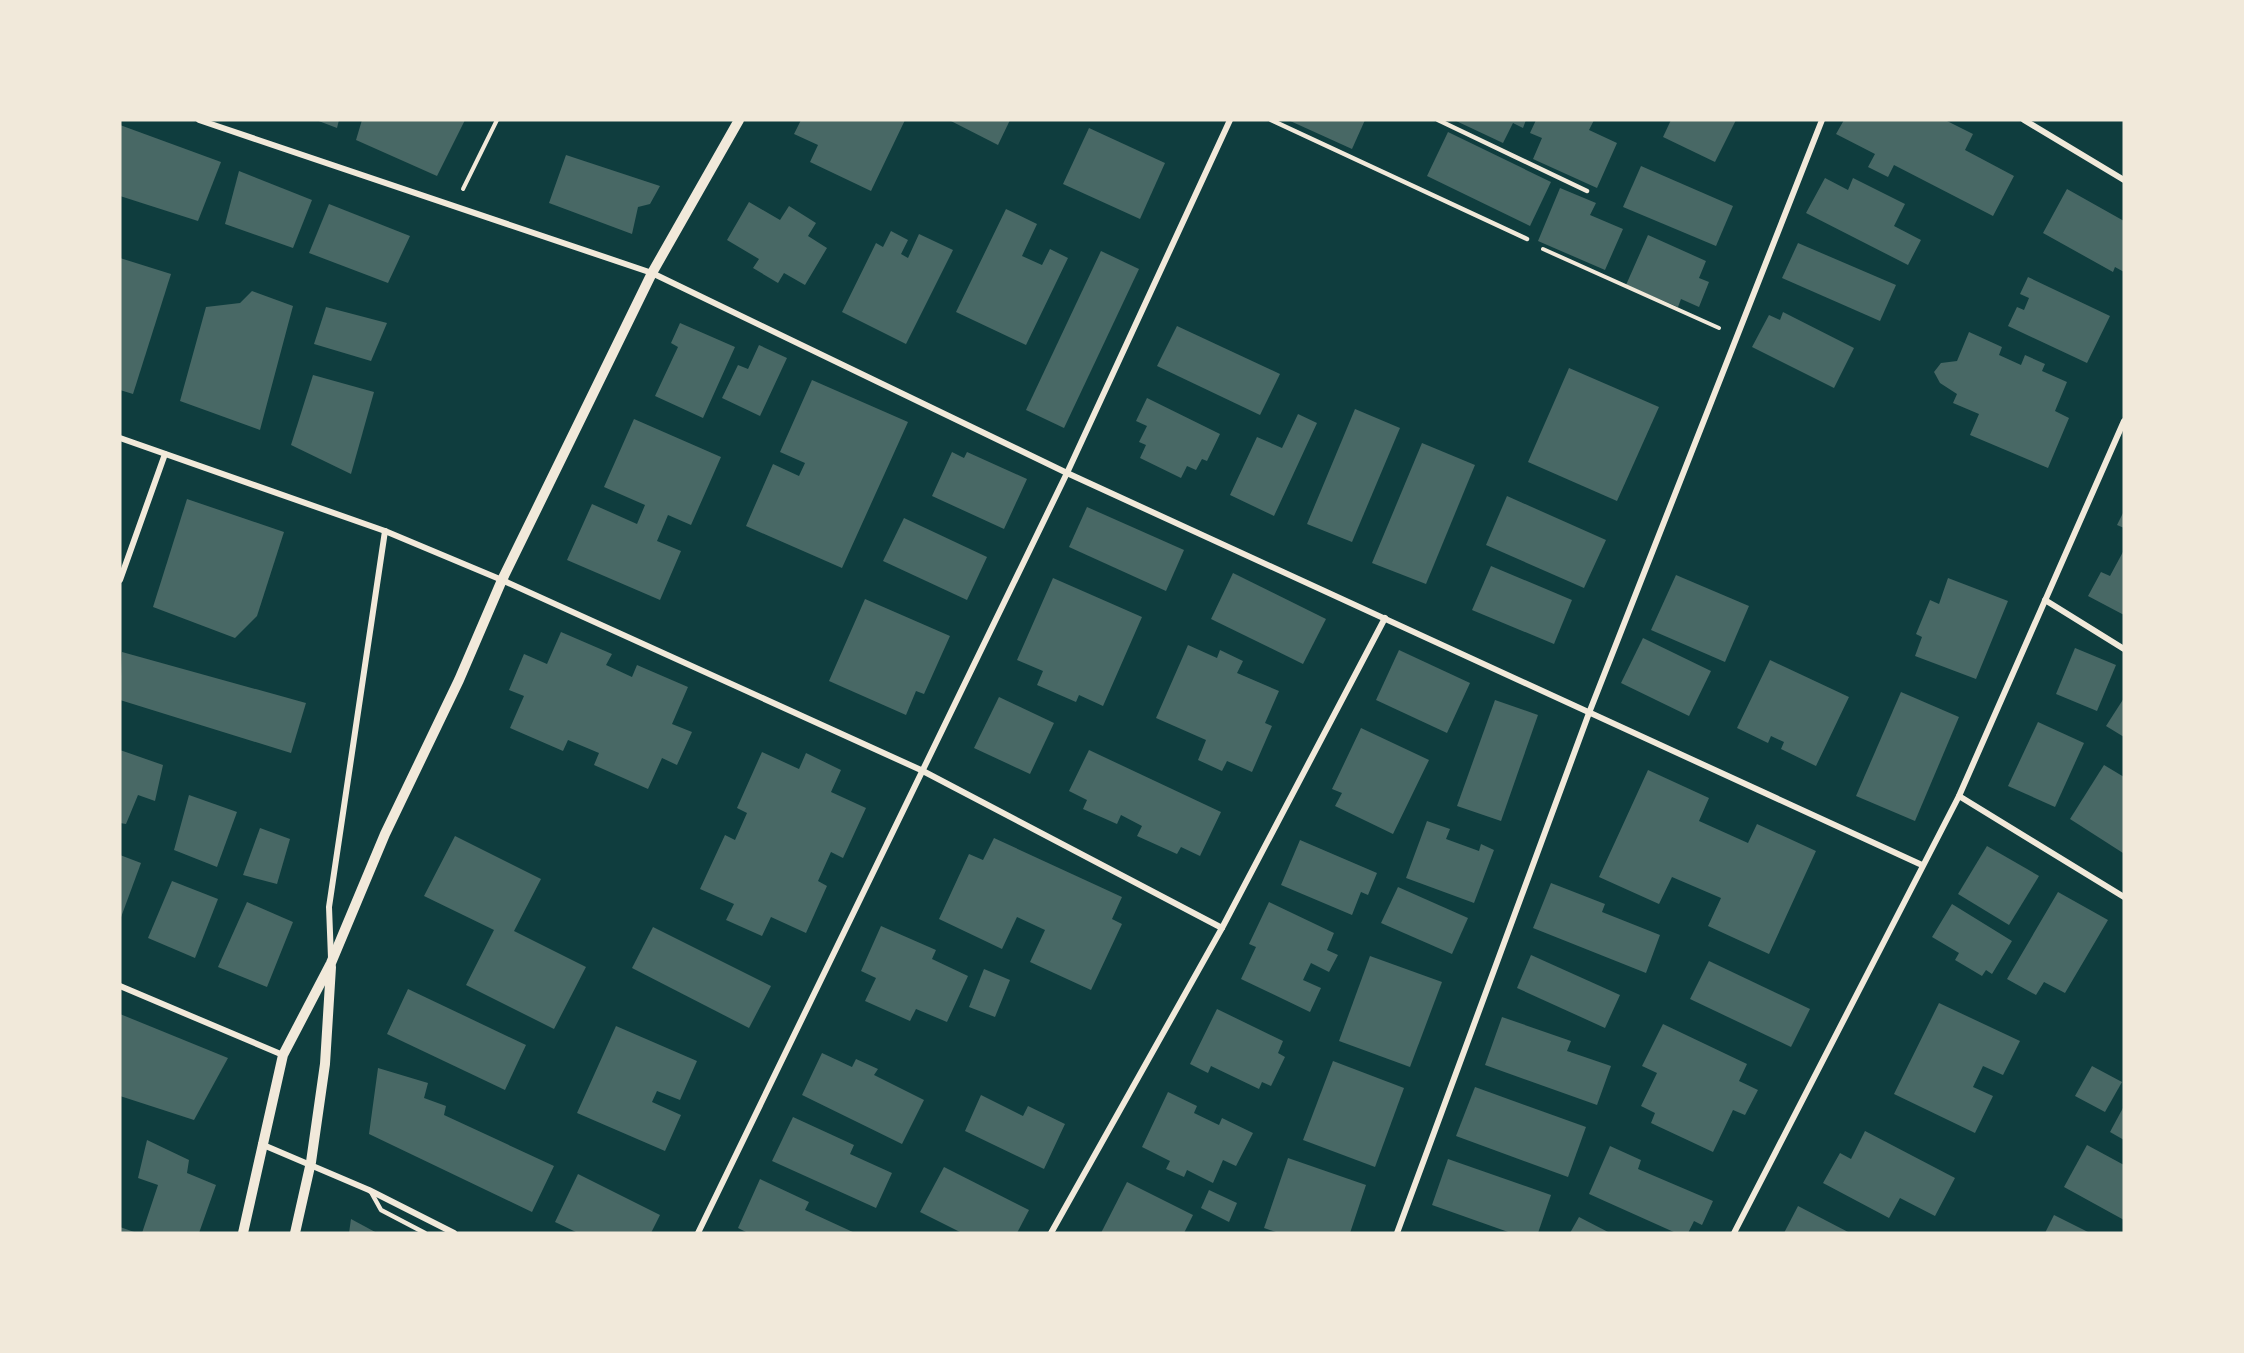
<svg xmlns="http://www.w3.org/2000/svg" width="2244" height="1353" font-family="Commissioner,sans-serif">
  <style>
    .building { fill: #486865 }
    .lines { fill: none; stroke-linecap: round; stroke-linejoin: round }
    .path { stroke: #f1e9da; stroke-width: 4 }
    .service { stroke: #f1e9da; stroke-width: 4.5 }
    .minor { stroke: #f1e9da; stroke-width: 6 }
    .tertiary { stroke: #f1e9da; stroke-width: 10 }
  </style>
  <rect width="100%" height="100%" fill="#0f3d3e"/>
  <g class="building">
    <polygon points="316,120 339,120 337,128"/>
    <polygon points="362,120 465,120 437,176 356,140"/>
    <polygon points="801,120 905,120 871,191 810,162 818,145 794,134"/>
    <polygon points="949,120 1010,120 998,145"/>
    <polygon points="1288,120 1365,120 1352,149"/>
    <polygon points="1454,120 1526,120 1523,128 1513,123 1503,143"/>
    <polygon points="1536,120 1594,120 1589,130 1617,143 1597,188 1533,159 1542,138 1530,133"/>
    <polygon points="1671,120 1736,120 1715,162 1663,137"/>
    <polygon points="1844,120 1945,120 1973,134 1965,150 2014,176 1993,216 1894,165 1888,177 1868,167 1875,154 1836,134"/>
    <polygon points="120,125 221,162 198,221 120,196"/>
    <polygon points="1089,128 1165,163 1140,219 1063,184"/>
    <polygon points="1448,132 1551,182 1530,226 1427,176"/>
    <polygon points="566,155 660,186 650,204 638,207 632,234 549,203"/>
    <polygon points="1641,166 1733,206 1716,246 1623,207"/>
    <polygon points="239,171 312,200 293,248 225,224"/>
    <polygon points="1825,178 1848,190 1853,178 1905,204 1894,226 1921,240 1908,265 1806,213"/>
    <polygon points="1560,188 1596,203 1590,215 1623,229 1605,270 1538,241"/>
    <polygon points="2067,189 2124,221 2124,272 2115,267 2113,272 2043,233"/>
    <polygon points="749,202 780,220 789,206 816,223 808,236 827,248 805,285 784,273 778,283 753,268 759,259 727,240"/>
    <polygon points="329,204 410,236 388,283 309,253"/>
    <polygon points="1006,209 1037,224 1022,256 1042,265 1050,249 1068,258 1026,345 956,312"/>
    <polygon points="891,231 908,240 901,254 908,258 919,234 953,250 906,344 842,312 876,243 883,247"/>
    <polygon points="1648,235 1706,261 1699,278 1709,282 1699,307 1681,299 1678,307 1626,285"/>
    <polygon points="1798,243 1896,285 1880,321 1782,278"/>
    <polygon points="1101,251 1139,269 1064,428 1026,410"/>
    <polygon points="120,258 171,274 133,394 120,390"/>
    <polygon points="2028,277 2110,316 2087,363 2008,326 2017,307 2024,310 2029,298 2020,294"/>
    <polygon points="252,291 293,306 260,430 180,401 206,307 240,303"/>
    <polygon points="326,307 387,323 371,361 314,344"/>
    <polygon points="1783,312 1854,348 1834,388 1752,347 1769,315 1780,320"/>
    <polygon points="680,323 735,347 703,418 655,396 678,347 671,343"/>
    <polygon points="1177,326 1280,374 1260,415 1157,366"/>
    <polygon points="1969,332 2002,347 1999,355 2021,365 2025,355 2045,364 2042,371 2067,382 2055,411 2069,418 2048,468 1970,435 1979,414 1953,403 1957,394 1940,383 1934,372 1941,363 1957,361"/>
    <polygon points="759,345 787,358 760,416 722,398 738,365 748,369"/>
    <polygon points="1569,368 1659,407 1617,501 1528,462"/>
    <polygon points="313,375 374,392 351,474 291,445"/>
    <polygon points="812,380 908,422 842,568 746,526 773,464 799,476 805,463 780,452"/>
    <polygon points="1147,398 1220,434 1207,461 1202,459 1196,470 1187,466 1181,478 1140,458 1146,445 1139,442 1147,426 1136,421"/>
    <polygon points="1355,409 1400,428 1352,542 1307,524"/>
    <polygon points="1298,414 1317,423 1274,516 1230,495 1257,437 1282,448"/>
    <polygon points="634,419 721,457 691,525 668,515 657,541 681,551 660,600 567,560 592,504 637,524 645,505 604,487"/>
    <polygon points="1422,443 1475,465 1426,584 1372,563"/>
    <polygon points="952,452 964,458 967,452 1027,479 1004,529 932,496"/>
    <polygon points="1507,496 1606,540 1584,588 1486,545"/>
    <polygon points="187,499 284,532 257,616 235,638 153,607"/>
    <polygon points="1087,507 1184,550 1166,591 1069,547"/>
    <polygon points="2124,511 2124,528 2117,525"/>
    <polygon points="904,518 987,557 967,600 883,561"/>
    <polygon points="2124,550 2124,615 2088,596 2101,572 2110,576"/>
    <polygon points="1491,566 1572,600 1554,644 1472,610"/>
    <polygon points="1233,573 1326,619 1303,664 1211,619"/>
    <polygon points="1676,575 1749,606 1725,662 1651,630"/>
    <polygon points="1053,578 1142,617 1103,706 1079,695 1076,702 1037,685 1043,671 1017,660"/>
    <polygon points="1948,578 2008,601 1976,679 1915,656 1922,637 1916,634 1930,600 1939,604"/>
    <polygon points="865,599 950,636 924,694 916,691 906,715 829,681"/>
    <polygon points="561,632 612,654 606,665 632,677 637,665 688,687 672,724 692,732 677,765 662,758 648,789 594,765 599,753 568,740 563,751 510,728 524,696 509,690 524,654 547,664"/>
    <polygon points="1643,638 1711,671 1689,716 1621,683"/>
    <polygon points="1188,645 1217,658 1220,650 1243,661 1237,673 1279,691 1265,723 1272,726 1252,772 1227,761 1222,771 1198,760 1206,740 1156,718"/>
    <polygon points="2075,648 2116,665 2097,711 2056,694"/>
    <polygon points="1399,650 1470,683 1447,733 1376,700"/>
    <polygon points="122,652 306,703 291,753 120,700"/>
    <polygon points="1770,660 1849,697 1816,766 1781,749 1784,742 1771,736 1768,743 1737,728"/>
    <polygon points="1901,692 1959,717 1915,821 1856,796"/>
    <polygon points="999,697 1054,723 1030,774 974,748"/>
    <polygon points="2124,698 2124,737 2106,726"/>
    <polygon points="1495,700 1538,715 1501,821 1457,806"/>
    <polygon points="2038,722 2084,743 2055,807 2008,786"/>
    <polygon points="1361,728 1429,760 1393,834 1335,806 1342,793 1332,789"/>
    <polygon points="120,750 163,765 155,801 138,795 126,824 120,823"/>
    <polygon points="1089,750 1221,812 1200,856 1181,847 1177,854 1137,836 1142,826 1121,815 1117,824 1083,809 1087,800 1069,791"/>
    <polygon points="762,752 799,769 806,753 841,770 831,792 866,808 843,858 831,852 818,881 827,886 806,933 771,917 762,936 726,920 734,904 700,889 725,835 735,840 747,813 737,808"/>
    <polygon points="2104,765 2124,777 2123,853 2070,819"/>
    <polygon points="1648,770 1709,798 1699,821 1748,843 1757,824 1816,851 1769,954 1708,926 1721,898 1672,877 1659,904 1599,877"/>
    <polygon points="189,795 237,812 217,867 174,850"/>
    <polygon points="1427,821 1450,829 1446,839 1479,851 1481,844 1494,850 1474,903 1406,878"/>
    <polygon points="260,828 290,839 277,884 243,875"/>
    <polygon points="455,836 541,879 514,931 586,967 554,1029 466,985 494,930 424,896"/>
    <polygon points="994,838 1122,897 1112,919 1122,924 1091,990 1030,962 1045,930 1017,917 1002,949 939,919 969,854 983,860"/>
    <polygon points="1300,840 1377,873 1368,895 1361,892 1352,915 1281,885"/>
    <polygon points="1987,846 2039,876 2009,925 1958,894"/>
    <polygon points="120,855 141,863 120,920"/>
    <polygon points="172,881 218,899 195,958 148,938"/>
    <polygon points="1551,883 1605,904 1602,912 1660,935 1646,973 1533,928"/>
    <polygon points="1398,887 1468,918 1452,954 1381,923"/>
    <polygon points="2058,892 2108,920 2065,993 2044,982 2036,995 2007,979"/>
    <polygon points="247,902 293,922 267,987 218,967"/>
    <polygon points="1269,902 1334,933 1327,950 1338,955 1329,972 1311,963 1303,980 1321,988 1310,1012 1241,979 1256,947 1249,944"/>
    <polygon points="1952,904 2012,941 1992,974 1986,970 1982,976 1955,960 1959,953 1932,937"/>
    <polygon points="881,926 936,950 932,959 968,976 947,1022 916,1009 910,1021 865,1001 876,978 861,971"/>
    <polygon points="653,927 771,986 749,1028 632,968"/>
    <polygon points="1531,955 1620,995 1605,1028 1517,988"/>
    <polygon points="1370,956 1442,982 1410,1067 1339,1041"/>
    <polygon points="1709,961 1810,1009 1791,1047 1690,999"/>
    <polygon points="984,969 1010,980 995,1017 969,1007"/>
    <polygon points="408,989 526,1045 505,1090 387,1034"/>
    <polygon points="1939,1003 2020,1041 2003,1075 1983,1066 1973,1087 1993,1096 1975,1133 1894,1094"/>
    <polygon points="1217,1009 1283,1041 1278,1053 1285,1057 1271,1086 1262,1082 1259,1089 1211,1066 1208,1073 1190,1064"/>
    <polygon points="120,1014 228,1058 194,1120 120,1096"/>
    <polygon points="1502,1017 1571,1041 1567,1051 1611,1066 1597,1105 1485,1065"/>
    <polygon points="1663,1024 1747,1064 1739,1081 1758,1090 1745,1115 1733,1110 1713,1152 1651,1123 1655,1113 1641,1106 1657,1073 1642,1066"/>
    <polygon points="616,1026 697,1061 680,1100 657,1091 652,1102 681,1115 665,1151 577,1113"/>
    <polygon points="822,1053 852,1067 856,1059 878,1069 874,1075 924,1100 902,1144 802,1095"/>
    <polygon points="1333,1061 1404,1088 1375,1167 1303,1140"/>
    <polygon points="2092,1066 2122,1082 2105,1112 2075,1096"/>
    <polygon points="378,1068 428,1083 424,1098 446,1106 444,1115 554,1166 532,1212 369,1134"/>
    <polygon points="1475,1087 1586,1127 1568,1177 1456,1136"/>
    <polygon points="1168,1092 1197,1106 1194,1113 1219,1125 1222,1118 1253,1133 1236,1166 1223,1160 1213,1183 1187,1170 1184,1177 1166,1169 1170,1161 1142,1147"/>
    <polygon points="981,1095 1023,1116 1028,1106 1065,1124 1044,1169 965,1131"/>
    <polygon points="2124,1106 2124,1140 2110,1132"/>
    <polygon points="793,1117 854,1145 850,1154 892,1173 876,1208 772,1161"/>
    <polygon points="1865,1131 1955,1178 1935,1216 1900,1198 1889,1218 1823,1183 1840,1153 1851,1159"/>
    <polygon points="147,1140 189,1160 187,1173 216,1185 199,1233 142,1233 158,1185 138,1178"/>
    <polygon points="2087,1145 2124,1165 2124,1220 2064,1187"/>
    <polygon points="1610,1146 1641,1160 1638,1169 1713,1201 1702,1225 1694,1221 1688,1233 1676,1233 1589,1194"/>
    <polygon points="1288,1158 1366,1185 1350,1233 1279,1233 1264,1228"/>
    <polygon points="1448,1159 1551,1195 1538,1233 1511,1233 1432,1205"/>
    <polygon points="944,1167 1029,1210 1017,1233 962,1233 920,1212"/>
    <polygon points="578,1174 660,1215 651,1233 578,1233 555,1222"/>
    <polygon points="760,1179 809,1202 805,1210 855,1233 748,1233 738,1228"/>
    <polygon points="1127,1182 1193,1215 1184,1233 1101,1233"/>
    <polygon points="1209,1190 1237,1203 1229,1222 1201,1208"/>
    <polygon points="1798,1206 1850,1233 1784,1233"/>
    <polygon points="2054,1215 2090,1233 2045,1233"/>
    <polygon points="1579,1217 1610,1233 1570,1233"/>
    <polygon points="351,1219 377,1233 349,1233"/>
    <polygon points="120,1227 137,1233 120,1233"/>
  </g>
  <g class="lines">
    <g class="path">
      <polyline points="463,189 497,120"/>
      <polyline points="1543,249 1719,328"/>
    </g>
    <g class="service">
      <polyline points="1271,120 1527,239"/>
      <polyline points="1438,120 1587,191"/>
      <polyline points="371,1192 381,1210 425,1233"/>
    </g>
    <g class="minor">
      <polyline points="199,120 652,273 1067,473 1922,865"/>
      <polyline points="2024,120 2124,180"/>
      <polyline points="120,438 385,531 502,580 921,770 1222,928"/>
      <polyline points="120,580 165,454"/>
      <polyline points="2045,600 2124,649"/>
      <polyline points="1959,796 2124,897"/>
      <polyline points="331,958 329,907 385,531"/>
      <polyline points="120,986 283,1055"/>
      <polyline points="261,1144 369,1190 454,1233"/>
      <polyline points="698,1233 1067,473 1230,120"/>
      <polyline points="1051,1233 1222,928 1385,618"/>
      <polyline points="1397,1233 1589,713 1822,120"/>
      <polyline points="1734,1233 1959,796 2124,421"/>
    </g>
    <g class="tertiary">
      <polyline points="243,1233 283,1055 331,963 385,834 459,680 502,580 652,273 739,120"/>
      <polyline points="295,1233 311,1162 325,1064 331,967"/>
    </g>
  </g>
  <rect width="2244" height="1353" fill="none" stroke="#f1e9da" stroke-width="243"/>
</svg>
